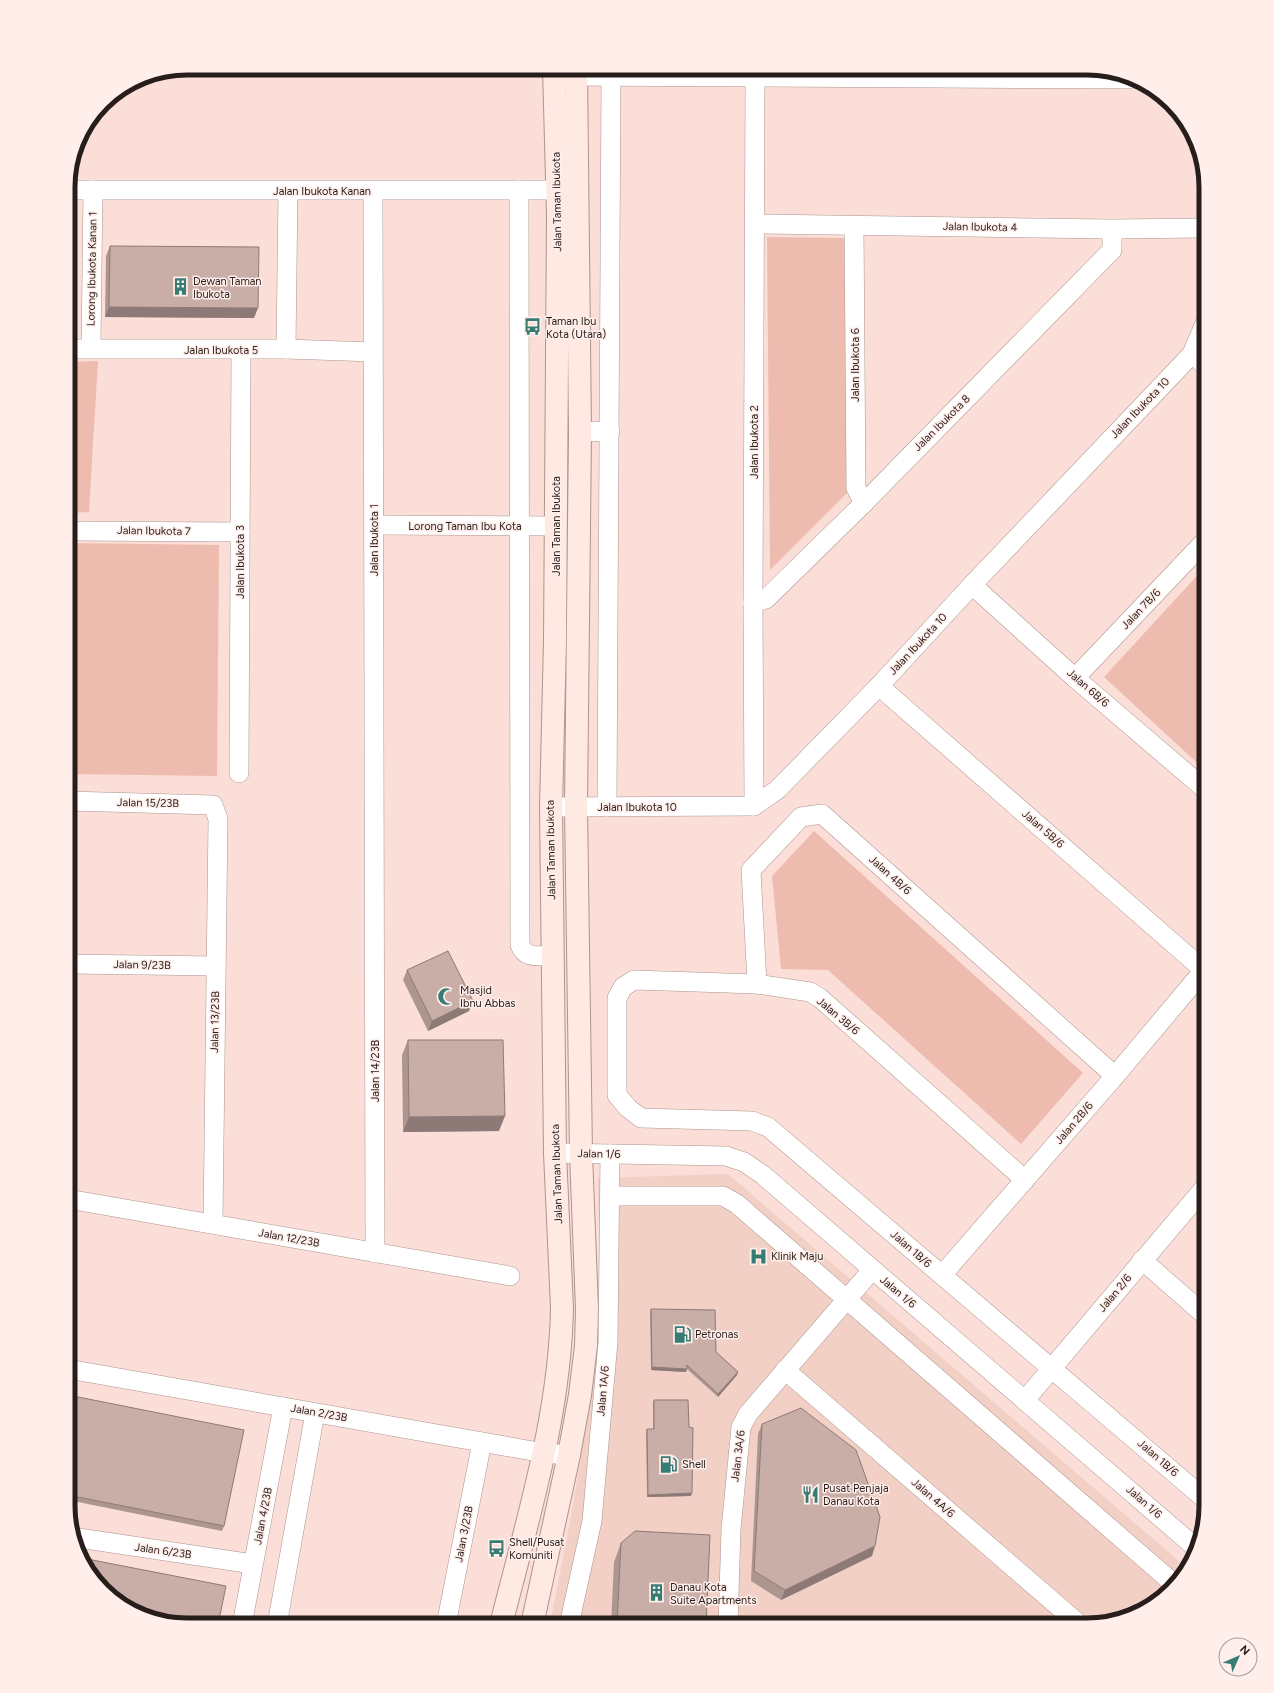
<svg xmlns="http://www.w3.org/2000/svg" width="1274" height="1693" font-family="Figtree,sans-serif">
  <style>
    .built { fill: #f3d0c6 }
    .park { fill: #eebcaf }
    .lines { fill: none; stroke-linecap: round; stroke-linejoin: round }
    .minor-casing { stroke: #ae948e; stroke-width: 20 }
    .secondary-casing { stroke: #ae948e; stroke-width: 24 }
    .minor { stroke: #fff; stroke-width: 19 }
    .secondary { stroke: #ffe9e3; stroke-width: 22 }
    .wall { fill: #ad9690 }
    .shaded-wall { fill: #8d7a76 }
    .building { fill: #c9aea8; stroke: #8d7a76 }
    .labels { text-anchor: middle; dominant-baseline: central; stroke-width: 3; stroke-linejoin: round; paint-order: stroke }
    .street-label { font-size: 11px; fill: #271d1b; stroke: #ffeeea }
    .poi-label { font-size: 11px; fill: #271d1b; stroke: #ffeeea; text-anchor: start }
    .rim { fill: none; stroke: #271d1b; stroke-width: 5 }
  </style>
  <rect width="100%" height="100%" fill="#faded7"/>
  <polygon class="built" points="728,1174 1187,1568 1153,1605 1118,1621 1087,1625 550,1625 572,1511 601,1335 598,1178"/>
  <g class="park">
    <polygon points="767,237 844,238 849,491 770,570"/>
    <polygon points="98,361 89,512 68,513 68,362"/>
    <polygon points="68,543 219,545 217,776 68,774"/>
    <polygon points="1206,566 1206,771 1104,677"/>
    <polygon points="814,831 1083,1073 1021,1144 828,970 781,969 772,876"/>
  </g>
  <g class="lines">
    <defs>
      <g id="minor">
        <polyline points="561,76 1129,79"/>
        <polyline points="68,190 571,190"/>
        <path d="M 519,190 L 520,945 C 526,960 538,955 552,955"/>
        <polyline points="373,191 375,1253"/>
        <polyline points="755,224 1112,229 1206,228"/>
        <polyline points="854,225 856,488 864,503"/>
        <polyline points="91,348 93,190"/>
        <polyline points="68,349 286,349 373,352"/>
        <polyline points="286,349 288,191"/>
        <polyline points="1192,354 1206,366"/>
        <polyline points="580,432 610,431"/>
        <polyline points="374,525 556,526"/>
        <polyline points="68,531 240,532"/>
        <polyline points="972,585 1075,678 1206,790"/>
        <polyline points="753,603 766,599 864,503 1112,250 1112,229"/>
        <polyline points="1075,678 1206,540"/>
        <polyline points="879,686 1206,972"/>
        <polyline points="239,773 241,350"/>
        <polyline points="68,801 213,805 218,819 213,1224"/>
        <polyline points="754,806 753,603 755,78"/>
        <polyline points="551,807 754,806 777,790 879,686 972,585 1192,354 1206,321"/>
        <polyline points="607,807 611,77"/>
        <polyline points="68,964 216,966"/>
        <polyline points="757,984 751,870 801,817 822,814 1115,1076"/>
        <polyline points="555,1153 726,1156 744,1162 763,1175 1195,1547"/>
        <polyline points="1025,1180 820,998 810,992 757,984 634,980 623,987 617,998 617,1095 628,1108 641,1118 752,1121 768,1127 1206,1500"/>
        <polyline points="610,1196 723,1196 737,1204 1173,1583"/>
        <polyline points="68,1199 510,1276"/>
        <polyline points="1142,1260 1206,1316"/>
        <polyline points="942,1275 1115,1076 1204,970"/>
        <polyline points="68,1369 544,1453 569,1455"/>
        <polyline points="785,1370 1080,1625"/>
        <polyline points="1025,1400 1206,1186"/>
        <polyline points="72,1537 253,1564"/>
        <polyline points="242,1625 283,1407"/>
        <polyline points="277,1625 315,1413"/>
        <polyline points="446,1625 482,1442"/>
        <polyline points="569,1625 592,1521 608,1342 610,1154"/>
        <polyline points="728,1625 731,1529 741,1427 748,1414 872,1270"/>
      </g>
      <g id="secondary">
        <path d="M 501,1625 C 527,1521 560,1416 562,1308 L 555,1153 L 551,807 L 555,641 L 558,216 L 554,68"/>
        <polyline points="532,1625 569,1455 580,1395 586,1346 587,1309 581,1154 576,807 580,432 576,68"/>
      </g>
    </defs>
    <use href="#minor" class="minor-casing"/>
    <use href="#secondary" class="secondary-casing"/>
    <use href="#minor" class="minor"/>
    <use href="#secondary" class="secondary"/>
  </g>
  <g class="wall">
    <polygon points="196,68 222,68 219,76 196,75"/>
    <polygon points="110,246 254,318 105,317 106,256"/>
    <polygon points="407,970 469,1011 428,1031 403,980"/>
    <polygon points="408,1040 499,1131 403,1132 402,1055"/>
    <polygon points="651,1309 716,1352 738,1372 737,1375 718,1397 687,1369 686,1372 651,1370 650,1312"/>
    <polygon points="68,1396 224,1526 222,1531 68,1500"/>
    <polygon points="654,1400 691,1496 647,1497 646,1431 647,1429 653,1429 653,1402"/>
    <polygon points="762,1424 872,1556 781,1600 751,1581 758,1434"/>
    <polygon points="621,1543 706,1625 611,1625 614,1562"/>
  </g>
  <g class="shaded-wall">
    <polygon points="199,68 222,68 219,76 196,75"/>
    <polygon points="109,307 258,308 254,318 105,317"/>
    <polygon points="473,1001 469,1011 428,1031 432,1021"/>
    <polygon points="505,1116 499,1131 403,1132 409,1117"/>
    <polygon points="652,1367 687,1369 686,1372 651,1370"/>
    <polygon points="738,1372 737,1375 718,1397 718,1394"/>
    <polygon points="692,1493 691,1496 647,1497 648,1495"/>
    <polygon points="875,1546 872,1556 781,1600 785,1590"/>
  </g>
  <g class="building">
    <polygon points="110,246 259,247 258,308 109,307"/>
    <polygon points="448,951 473,1001 432,1021 407,970"/>
    <polygon points="408,1040 503,1040 505,1116 409,1117"/>
    <polygon points="651,1309 715,1310 716,1352 738,1372 718,1394 687,1365 687,1369 652,1367"/>
    <polygon points="68,1395 244,1430 224,1526 68,1495"/>
    <polygon points="654,1400 688,1400 689,1427 693,1428 692,1493 648,1495 647,1429 654,1429"/>
    <polygon points="801,1408 856,1450 880,1517 875,1546 785,1590 754,1571 762,1424"/>
    <polygon points="635,1531 710,1535 706,1625 617,1625 621,1543"/>
    <polygon points="82,1558 226,1586 218,1625 187,1625 128,1609 88,1572"/>
  </g>
  <defs>
    <symbol id="building-bare" viewBox="-9 -9 18 18"><path d="M-4-6H4V6H1V3H-1V6H-4ZM-2.5-4.3h1.7v1.8h-1.7ZM.8-4.3h1.7v1.8H.8ZM-2.5-1h1.7V.8h-1.7ZM.8-1h1.7V.8H.8Z" fill="#367c74" stroke="#ffeeea" stroke-width="2.5" paint-order="stroke"/></symbol>
    <symbol id="bus-bare" viewBox="-9 -9 18 18"><path d="M-5-6H5V4H4V6H2V4H-2V6H-4V4H-5ZM-3.5-4V0h7V-4ZM-3.5 1.2v1.5H-2V1.2ZM2 1.2v1.5H3.5V1.2Z" fill="#367c74" stroke="#ffeeea" stroke-width="2.5" paint-order="stroke"/></symbol>
    <symbol id="mosque-bare" viewBox="-9 -9 18 18"><path d="M3.5-4.9A6 6 0 1 0 3.5 4.9A5 5 0 1 1 3.5-4.9Z" fill="#367c74" stroke="#ffeeea" stroke-width="2.5" paint-order="stroke"/></symbol>
    <symbol id="hospital-bare" viewBox="-9 -9 18 18"><path d="M-5-5h3v3.5h4V-5h3V5h-3V1.5h-4V5h-3Z" fill="#367c74" stroke="#ffeeea" stroke-width="2.5" paint-order="stroke"/></symbol>
    <symbol id="fuel-bare" viewBox="-9 -9 18 18"><path d="M-5.5-6h7V0h2V4h1.3V-2.5L3-4.5l.8-.8L6-3V5H2.5V1h-1V6h-7ZM-4.2-4.7v3.2H.2V-4.7Z" fill="#367c74" stroke="#ffeeea" stroke-width="2.5" paint-order="stroke"/></symbol>
    <symbol id="restaurant-bare" viewBox="-9 -9 18 18"><path d="M-5-6h1v4h1v-4h1v4h1v-4h1v5L-1.5 .5V6h-2V.5L-5-1ZM5-6V6H3V1.5H1.5Q1.5-4 5-6Z" fill="#367c74" stroke="#ffeeea" stroke-width="2.5" paint-order="stroke"/></symbol>
  </defs>
  <g fill-rule="evenodd">
    <use href="#building-bare" x="168" y="274" width="25" height="25"/>
    <use href="#bus-bare" x="520" y="314" width="25" height="25"/>
    <use href="#mosque-bare" x="434" y="984" width="25" height="25"/>
    <use href="#hospital-bare" x="746" y="1244" width="25" height="25"/>
    <use href="#fuel-bare" x="670" y="1322" width="25" height="25"/>
    <use href="#fuel-bare" x="656" y="1452" width="25" height="25"/>
    <use href="#restaurant-bare" x="798" y="1482" width="25" height="25"/>
    <use href="#bus-bare" x="484" y="1536" width="25" height="25"/>
    <use href="#building-bare" x="644" y="1580" width="25" height="25"/>
  </g>
  <g class="labels">
    <g class="street-label">
      <text x="322" y="191">Jalan Ibukota Kanan</text>
      <text transform="translate(557 202) rotate(-91)">Jalan Taman Ibukota</text>
      <text transform="translate(980 227) rotate(1)">Jalan Ibukota 4</text>
      <text transform="translate(92 269) rotate(-89)">Lorong Ibukota Kanan 1</text>
      <text x="221" y="350">Jalan Ibukota 5</text>
      <text transform="translate(855 365) rotate(-90)">Jalan Ibukota 6</text>
      <text transform="translate(1140 408) rotate(-46)">Jalan Ibukota 10</text>
      <text transform="translate(942 423) rotate(-45)">Jalan Ibukota 8</text>
      <text transform="translate(754 442) rotate(-90)">Jalan Ibukota 2</text>
      <text x="465" y="526">Lorong Taman Ibu Kota</text>
      <text transform="translate(556 526) rotate(-90)">Jalan Taman Ibukota</text>
      <text transform="translate(154 531) rotate(1)">Jalan Ibukota 7</text>
      <text transform="translate(374 540) rotate(-90)">Jalan Ibukota 1</text>
      <text transform="translate(240 562) rotate(-90)">Jalan Ibukota 3</text>
      <text transform="translate(1141 609) rotate(-46)">Jalan 7B/6</text>
      <text transform="translate(918 644) rotate(-47)">Jalan Ibukota 10</text>
      <text transform="translate(1088 688) rotate(41)">Jalan 6B/6</text>
      <text transform="translate(148 803) rotate(1)">Jalan 15/23B</text>
      <text x="637" y="807">Jalan Ibukota 10</text>
      <text transform="translate(1043 829) rotate(41)">Jalan 5B/6</text>
      <text transform="translate(551 850) rotate(-91)">Jalan Taman Ibukota</text>
      <text transform="translate(890 875) rotate(42)">Jalan 4B/6</text>
      <text transform="translate(142 965) rotate(1)">Jalan 9/23B</text>
      <text transform="translate(838 1016) rotate(40)">Jalan 3B/6</text>
      <text transform="translate(215 1022) rotate(-89)">Jalan 13/23B</text>
      <text transform="translate(375 1071) rotate(-90)">Jalan 14/23B</text>
      <text transform="translate(1074 1123) rotate(-49)">Jalan 2B/6</text>
      <text transform="translate(599 1154) rotate(1)">Jalan 1/6</text>
      <text transform="translate(557 1174) rotate(-92)">Jalan Taman Ibukota</text>
      <text transform="translate(289 1238) rotate(10)">Jalan 12/23B</text>
      <text transform="translate(911 1249) rotate(41)">Jalan 1B/6</text>
      <text transform="translate(898 1292) rotate(40)">Jalan 1/6</text>
      <text transform="translate(1115 1293) rotate(-50)">Jalan 2/6</text>
      <text transform="translate(603 1391) rotate(-85)">Jalan 1A/6</text>
      <text transform="translate(319 1413) rotate(10)">Jalan 2/23B</text>
      <text transform="translate(738 1456) rotate(-83)">Jalan 3A/6</text>
      <text transform="translate(1158 1458) rotate(41)">Jalan 1B/6</text>
      <text transform="translate(933 1498) rotate(41)">Jalan 4A/6</text>
      <text transform="translate(1144 1502) rotate(41)">Jalan 1/6</text>
      <text transform="translate(263 1516) rotate(-79)">Jalan 4/23B</text>
      <text transform="translate(464 1534) rotate(-79)">Jalan 3/23B</text>
      <text transform="translate(163 1551) rotate(8)">Jalan 6/23B</text>
    </g>
    <g class="poi-label">
      <text x="193" y="281">Dewan Taman<tspan x="193" dy="13">Ibukota</tspan></text>
      <text x="546" y="321">Taman Ibu<tspan x="546" dy="13">Kota (Utara)</tspan></text>
      <text x="460" y="990">Masjid<tspan x="460" dy="13">Ibnu Abbas</tspan></text>
      <text x="771" y="1256">Klinik Maju</text>
      <text x="695" y="1334">Petronas</text>
      <text x="682" y="1464">Shell</text>
      <text x="823" y="1488">Pusat Penjaja<tspan x="823" dy="13">Danau Kota</tspan></text>
      <text x="509" y="1542">Shell/Pusat<tspan x="509" dy="13">Komuniti</tspan></text>
      <text x="670" y="1587">Danau Kota<tspan x="670" dy="13">Suite Apartments</tspan></text>
    </g>
  </g>
  <path d="M0 0H1274V1693H0ZM187 75H1087A112 112 0 0 1 1199 187V1506A112 112 0 0 1 1087 1618H187A112 112 0 0 1 75 1506V187A112 112 0 0 1 187 75Z" fill="#ffeeea" fill-rule="evenodd"/>
  <path class="rim" d="M187 75H1087A112 112 0 0 1 1199 187V1506A112 112 0 0 1 1087 1618H187A112 112 0 0 1 75 1506V187A112 112 0 0 1 187 75Z"/>
  <g transform="translate(1238 1657) rotate(45)"><circle r="19" fill="#ffeeea" stroke="#a99a97"/>
  <path d="M0-3L7 15L0 10L-7 15Z" fill="#367c74"/>
  <text y="-6" font-size="11" font-weight="bold" text-anchor="middle" fill="#271d1b">N</text>
  </g>
</svg>
